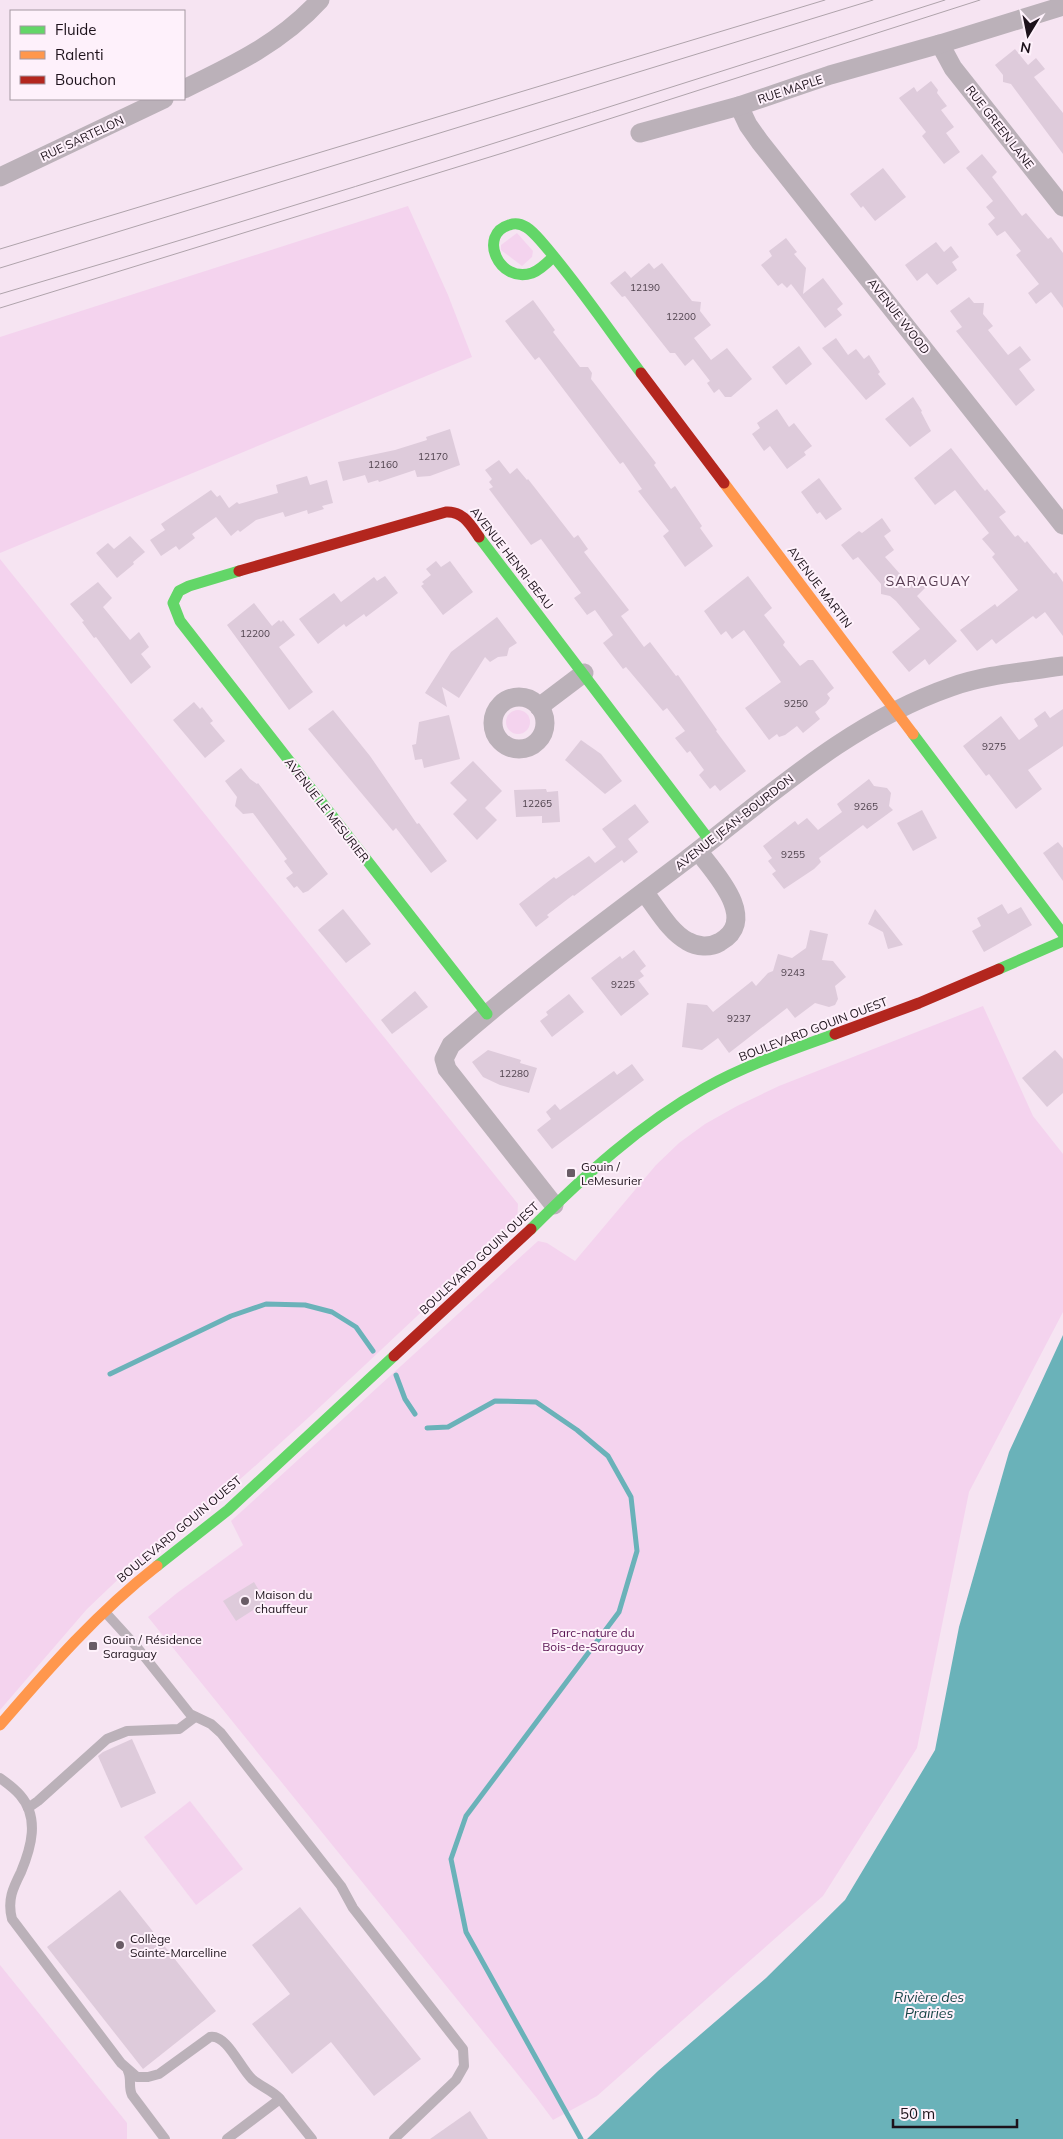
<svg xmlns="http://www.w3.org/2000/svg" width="1063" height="2139" font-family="Mulish,sans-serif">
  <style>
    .green { fill: #f4d3ee }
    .water { fill: #6ab2b9 }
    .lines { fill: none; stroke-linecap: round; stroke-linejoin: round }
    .stream { stroke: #6ab2b9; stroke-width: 5 }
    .building { fill: #decbdb }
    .lane { stroke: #bbb1b9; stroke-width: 10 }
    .street { stroke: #bbb1b9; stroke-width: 19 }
    .fast { stroke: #63d668; stroke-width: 11 }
    .slow { stroke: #ff974d; stroke-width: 11 }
    .jam { stroke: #b3261e; stroke-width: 11 }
    .tram { stroke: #afa3ab; stroke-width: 1 }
    .poi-dot { fill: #695c66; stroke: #fef1fb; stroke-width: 2 }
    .labels { text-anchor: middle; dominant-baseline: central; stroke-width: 4; stroke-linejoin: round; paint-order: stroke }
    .number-label { font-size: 10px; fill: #50434e }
    .street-label { font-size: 12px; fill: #1d121b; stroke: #fef1fb }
    .poi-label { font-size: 12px; fill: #1d121b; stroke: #fef1fb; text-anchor: start }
    .park-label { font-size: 12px; fill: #591352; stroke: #fef1fb }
    .neighbourhood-label { font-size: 14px; letter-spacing: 1px; fill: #593f54; stroke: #fef1fb }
    .water-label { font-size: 14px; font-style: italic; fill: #154446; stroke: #fef1fb }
  </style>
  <rect width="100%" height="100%" fill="#f6e4f2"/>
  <g class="green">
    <polygon points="408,206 448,295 472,357 0,553 0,337"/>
    <polygon points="517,233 533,251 532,257 522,266 501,250 501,245"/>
    <path d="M 0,559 L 518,1204 L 517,1221 C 392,1340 267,1460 135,1570 L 131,1567 L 87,1609 L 0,1710 Z"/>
    <circle cx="518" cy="722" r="12"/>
    <polygon points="983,1006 1033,1116 1063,1154 1063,1312 969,1492 917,1748 823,1896 597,2096 553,2120 536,2097 148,1617 177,1593 243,1545 231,1521 538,1241 547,1243 575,1261 656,1165 679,1143 705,1124 737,1106 779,1086"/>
    <polygon points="190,1801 243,1869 196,1905 144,1837"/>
    <polygon points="0,1965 127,2123 127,2139 0,2139"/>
  </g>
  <polygon class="water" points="1063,1335 1063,2139 587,2139 658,2071 766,1978 845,1900 935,1750 959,1627 1009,1452"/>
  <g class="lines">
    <g class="stream">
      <polyline points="110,1374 231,1316 266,1304 305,1305 332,1312 356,1327 373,1351"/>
      <polyline points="396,1375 405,1399 415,1414"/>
      <polyline points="427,1428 448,1427 495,1401 536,1402 577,1430 608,1456 631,1497 637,1551 619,1612 466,1816 451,1859 466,1932 581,2139"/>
    </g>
  </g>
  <g class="building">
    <polygon points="1015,49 1028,65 1036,58 1045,69 1034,77 1063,113 1063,154 1011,84 1003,82 1003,75 995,65"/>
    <polygon points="931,81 938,90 937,93 947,106 941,110 954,127 946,133 960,152 944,164 922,136 926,132 899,98 914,87 917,92"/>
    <polygon points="982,154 997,172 992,177 1022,216 1026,213 1048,239 1051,237 1063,253 1063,308 1051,292 1036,304 1028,293 1039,284 1016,255 1021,251 1005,231 997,236 988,224 995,218 986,207 993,201 966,168"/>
    <polygon points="883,168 906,197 875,221 863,206 861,208 850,194"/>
    <polygon points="786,238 797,252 794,254 806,268 803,294 823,278 843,304 837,309 842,315 825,328 791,284 787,288 782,283 778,286 761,265 772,256 769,251"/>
    <polygon points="936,242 944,252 951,246 959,257 952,262 957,270 937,285 927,273 917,281 905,265"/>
    <polygon points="649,263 654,269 662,263 692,301 701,302 700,311 711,325 694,338 711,360 727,348 752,379 731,397 725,397 719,389 714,393 707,383 710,381 693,359 685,366 675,353 670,353 625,296 622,297 610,283 625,271 631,278"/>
    <polygon points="969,297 974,303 984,303 983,314 993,326 988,330 1008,355 1020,346 1031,360 1019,369 1035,390 1016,406 956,331 962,327 950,311"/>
    <polygon points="533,300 555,330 553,332 580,367 588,367 592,373 591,379 656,463 654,465 671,489 675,486 702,526 700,528 713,546 685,567 663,536 669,531 638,491 642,489 623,462 620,464 539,357 535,360 505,321"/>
    <polygon points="836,338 848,355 856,349 864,359 869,355 880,372 878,374 886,384 866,400 822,348"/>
    <polygon points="799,346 812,364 786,385 772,367"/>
    <polygon points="913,397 922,411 921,412 931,431 910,447 885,419"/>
    <polygon points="777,409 789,427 794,423 812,446 804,452 806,455 787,469 770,446 764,451 752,434 760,428 757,423"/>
    <polygon points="450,429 460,465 430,476 417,477 415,470 379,482 378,480 368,483 365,475 343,481 338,462 395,450 427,440 426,437"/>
    <polygon points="951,448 980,485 985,491 987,489 1006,512 999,517 1015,537 1018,535 1025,543 1027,541 1048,567 1054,574 1056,572 1063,582 1063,636 1045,612 1036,619 1033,616 996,644 992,639 977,651 960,630 995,604 997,607 1018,590 992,557 995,554 982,539 989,533 955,490 935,505 914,478"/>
    <polygon points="499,460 510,474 517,468 527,480 528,479 574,538 578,535 588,549 584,552 629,610 621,616 644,647 650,642 676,676 678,675 717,730 716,731 746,771 720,791 715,785 710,789 699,775 704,770 690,751 687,753 675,738 685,731 667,708 663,711 626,667 623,669 603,643 613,635 595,610 587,615 574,598 581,593 541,539 531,545 489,489 493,487 489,482 492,479 485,470"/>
    <polygon points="307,476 310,485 327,480 333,503 322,506 324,509 308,514 307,510 285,517 283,512 256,520 240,532 238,530 231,536 216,517 192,534 195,538 179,550 176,546 161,556 150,540 165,530 161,524 211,490 217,497 220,495 229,508 237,502 239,504 278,493 276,485"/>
    <polygon points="819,478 842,509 826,520 820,512 817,514 801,492"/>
    <polygon points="882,518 891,531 884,536 894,550 885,557 908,583 917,577 926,587 917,596 957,641 929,665 925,659 909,672 892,652 920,629 896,601 890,596 881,594 881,584 858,557 853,560 841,545 859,531 862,533"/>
    <polygon points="130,536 145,552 133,562 134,564 117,578 96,553 108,543 114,549"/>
    <polygon points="436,561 441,567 450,561 473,592 443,615 421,586 424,584 422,582 431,575 426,569"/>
    <polygon points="385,576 398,593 366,617 364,614 346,627 344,624 318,644 299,619 334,593 341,602 374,577 377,581"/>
    <polygon points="748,576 772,608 764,615 785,642 783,645 800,666 808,660 813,660 834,688 827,694 830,698 826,704 815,712 820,719 803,733 797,726 785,735 779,737 777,734 769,740 745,708 781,682 744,630 732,639 726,631 721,635 704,611"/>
    <polygon points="98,582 112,598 103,607 130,640 139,632 149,647 141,654 151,667 131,684 96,637 94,638 82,622 84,621 70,604"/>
    <polygon points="254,603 272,626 279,620 281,622 283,620 295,635 279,647 313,692 289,710 227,625"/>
    <polygon points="497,617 517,643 509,648 507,656 498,657 490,662 485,657 459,698 442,687 447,707 425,693 451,652"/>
    <polygon points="194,702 200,709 202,707 213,721 210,723 225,741 205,758 173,720"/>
    <polygon points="1063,709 1063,746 1028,770 1042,789 1016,809 989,774 986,776 963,746 1001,716 1019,740 1038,726 1034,719 1045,711 1050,718"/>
    <polygon points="333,710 370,756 417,824 419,823 447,861 431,873 396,828 393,831 308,729"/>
    <polygon points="449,715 460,759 424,768 422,759 415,760 412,745 416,744 419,722"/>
    <polygon points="581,740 601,754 622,781 605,794 565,760"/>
    <polygon points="473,761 502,791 485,808 497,820 477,840 453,814 467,800 450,783"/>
    <polygon points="241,768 250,779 257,784 258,783 328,874 308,891 303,893 297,886 294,888 286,878 293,873 284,861 287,859 253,813 243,814 235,806 237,797 225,781"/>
    <polygon points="869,779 874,786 887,788 891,793 889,806 893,810 867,829 863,825 819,858 821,862 814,869 784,889 772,874 776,871 768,861 772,858 763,846 795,821 798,825 807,818 818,830 842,812 837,804"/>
    <polygon points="546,789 547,792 558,791 560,822 542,823 542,816 516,817 514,790"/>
    <polygon points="635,804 649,822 628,839 638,852 624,863 622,860 574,896 573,895 547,915 549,917 536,927 519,904 554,877 556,879 589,856 595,863 616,847 602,829"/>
    <polygon points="922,810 937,838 913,851 897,823"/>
    <polygon points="1058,842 1063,848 1063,881 1043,853"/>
    <polygon points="1002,904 1008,914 1021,907 1032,925 984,952 972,931 981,926 977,918"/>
    <polygon points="343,909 371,944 346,963 318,930"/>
    <polygon points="875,909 903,945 888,949 883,932 868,924"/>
    <polygon points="810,930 828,934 822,960 833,961 846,977 835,986 838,999 835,1005 829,1007 815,1003 795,1018 787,1008 729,1053 718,1038 702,1050 682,1047 687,1003 707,1005 713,1012 752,981 756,986 768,973 773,971 778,954 792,958 806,948"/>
    <polygon points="634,950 646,966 640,971 644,976 638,980 649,994 621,1016 591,978 620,956 622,959"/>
    <polygon points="415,991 428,1007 392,1034 381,1020"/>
    <polygon points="569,994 584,1012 552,1037 540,1021 548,1015 546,1012"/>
    <polygon points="488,1050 521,1060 520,1063 537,1068 529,1093 500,1085 483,1077 472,1062"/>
    <polygon points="1055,1050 1063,1059 1063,1093 1047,1107 1022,1078"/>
    <polygon points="632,1064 644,1080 552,1149 537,1130 551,1119 546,1112 555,1104 560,1110 614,1071 617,1075"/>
    <polygon points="254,1582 266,1602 236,1621 223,1601"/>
    <polygon points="132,1739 156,1793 121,1808 98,1756 103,1752"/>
    <polygon points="120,1890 216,2011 143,2069 47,1947"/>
    <polygon points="300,1907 421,2059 374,2096 331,2042 292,2074 252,2024 290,1994 252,1945"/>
    <polygon points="470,2111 488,2139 430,2139"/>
  </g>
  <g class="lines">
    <g class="lane">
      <polyline points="105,1612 136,1646 190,1714 211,1724 221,1733 341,1886 353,1908 463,2049 464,2066 456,2080 394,2139"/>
      <path d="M 0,1778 C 7,1783 15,1789 20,1795 C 40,1818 31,1848 21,1872 C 13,1888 7,1900 12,1919 L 121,2063 L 137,2077 L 148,2077 L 159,2074 L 210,2037 C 227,2034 240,2068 252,2079 C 261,2087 272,2090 280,2099"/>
      <polyline points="28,1808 38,1801 107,1739 127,1731 179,1729 195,1717"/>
      <path d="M 128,2071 C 132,2079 128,2087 132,2095 L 165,2139"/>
      <polyline points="227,2139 280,2099 312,2139"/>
    </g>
    <g class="street">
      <polyline points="940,44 953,68 1063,207"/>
      <path d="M 184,89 C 234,65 282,42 320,0"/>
      <polyline points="739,106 748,125 760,142 1063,525"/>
      <polyline points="640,133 739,106 830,75 940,44 1063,6"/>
      <polyline points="0,177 164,99"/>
      <circle cx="519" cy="723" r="26"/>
      <polyline points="539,707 584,673"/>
      <path d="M 644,892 C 657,908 669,931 687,941 C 697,947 710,948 720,942 C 760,920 714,872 698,851"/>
      <path d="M 554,1205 L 447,1069 L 444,1059 L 451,1045 C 526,979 607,920 686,860 C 771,795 850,722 951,687 C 987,674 1026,672 1063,666"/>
    </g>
    <g class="fast">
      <path d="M 553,257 C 547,263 540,270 532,273 C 498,284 478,234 509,225 C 522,220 532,231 540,240 C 577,282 608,329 641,373"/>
      <polyline points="479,537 710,841"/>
      <polyline points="239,571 189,586 179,591 173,603 180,621 487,1014"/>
      <polyline points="913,734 1063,934"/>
      <polyline points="999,969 1063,941"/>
      <path d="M 531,1229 C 584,1176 639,1125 705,1088 C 746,1065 791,1050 835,1034"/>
      <polyline points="157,1566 228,1510 394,1356"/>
    </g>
    <g class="slow">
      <polyline points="724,483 913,734"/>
      <path d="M 0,1725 C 49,1668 98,1612 157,1566"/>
    </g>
    <g class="jam">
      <polyline points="641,373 724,483"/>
      <path d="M 239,571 L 446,512 C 463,511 470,524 479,537"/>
      <polyline points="835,1034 919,1003 999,969"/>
      <polyline points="394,1356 531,1229"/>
    </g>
    <g class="tram">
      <polyline points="0,249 825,0"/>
      <polyline points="0,268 873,0"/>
      <path d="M 0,294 C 317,201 631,100 945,0"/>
      <polyline points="0,308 506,152 980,0"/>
    </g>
  </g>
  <g class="poi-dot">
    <rect x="566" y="1168" width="10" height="10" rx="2.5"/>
    <circle cx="245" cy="1601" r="5"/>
    <rect x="88" y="1641" width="10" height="10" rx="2.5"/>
    <circle cx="120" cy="1945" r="5"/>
  </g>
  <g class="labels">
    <g class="number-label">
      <text x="645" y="287">12190</text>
      <text x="681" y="316">12200</text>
      <text x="433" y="456">12170</text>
      <text x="383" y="464">12160</text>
      <text x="255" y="633">12200</text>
      <text x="796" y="703">9250</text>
      <text x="994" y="746">9275</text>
      <text x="537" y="803">12265</text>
      <text x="866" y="806">9265</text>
      <text x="793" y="854">9255</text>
      <text x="793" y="972">9243</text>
      <text x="623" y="984">9225</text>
      <text x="739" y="1018">9237</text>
      <text x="514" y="1073">12280</text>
    </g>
    <g class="street-label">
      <text transform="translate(790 89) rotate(-18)">RUE MAPLE</text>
      <text transform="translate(1000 127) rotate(52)">RUE GREEN LANE</text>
      <text transform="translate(82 138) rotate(-25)">RUE SARTELON</text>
      <text transform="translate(899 316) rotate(52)">AVENUE WOOD</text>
      <text transform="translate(512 558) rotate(52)">AVENUE HENRI-BEAU</text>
      <text transform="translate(820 587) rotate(53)">AVENUE MARTIN</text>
      <text transform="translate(327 810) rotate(52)">AVENUE LE MESURIER</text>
      <text transform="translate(734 822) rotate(-38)">AVENUE JEAN-BOURDON</text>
      <text transform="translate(813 1029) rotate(-21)">BOULEVARD GOUIN OUEST</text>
      <text transform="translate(479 1258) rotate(-43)">BOULEVARD GOUIN OUEST</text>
      <text transform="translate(179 1529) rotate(-40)">BOULEVARD GOUIN OUEST</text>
    </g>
    <g class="poi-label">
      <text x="581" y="1166">Gouin /<tspan x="581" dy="14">LeMesurier</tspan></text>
      <text x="255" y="1594">Maison du<tspan x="255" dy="14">chauffeur</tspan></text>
      <text x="103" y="1639">Gouin / Résidence<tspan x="103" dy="14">Saraguay</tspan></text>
      <text x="130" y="1938">Collège<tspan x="130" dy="14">Sainte-Marcelline</tspan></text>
    </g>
    <g class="park-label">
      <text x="593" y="1632">Parc-nature du<tspan x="593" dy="14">Bois-de-Saraguay</tspan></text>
    </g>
    <g class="neighbourhood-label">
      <text x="928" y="581">SARAGUAY</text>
    </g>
    <g class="water-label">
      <text x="929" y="1997">Rivière des<tspan x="929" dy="16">Prairies</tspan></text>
    </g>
  </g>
  <rect x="10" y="10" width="175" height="90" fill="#fef1fb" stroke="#a498a1"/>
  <rect x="20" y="26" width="25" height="8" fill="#63d668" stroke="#a498a1"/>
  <text x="55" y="35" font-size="15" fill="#1d121b">Fluide</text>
  <rect x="20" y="51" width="25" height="8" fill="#ff974d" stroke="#a498a1"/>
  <text x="55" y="60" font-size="15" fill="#1d121b">Ralenti</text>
  <rect x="20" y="76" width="25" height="8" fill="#b3261e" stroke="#a498a1"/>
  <text x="55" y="85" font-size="15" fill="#1d121b">Bouchon</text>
  <g transform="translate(1028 35) rotate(190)" stroke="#fef1fb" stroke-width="4" paint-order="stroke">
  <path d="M0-4L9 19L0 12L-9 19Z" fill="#1d121b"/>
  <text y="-8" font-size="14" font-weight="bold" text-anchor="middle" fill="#1d121b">N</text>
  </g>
  <path d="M893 2119v8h124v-8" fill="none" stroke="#1d121b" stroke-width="2.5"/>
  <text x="900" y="2119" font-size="15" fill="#1d121b" stroke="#fef1fb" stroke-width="4" paint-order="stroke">50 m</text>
</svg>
